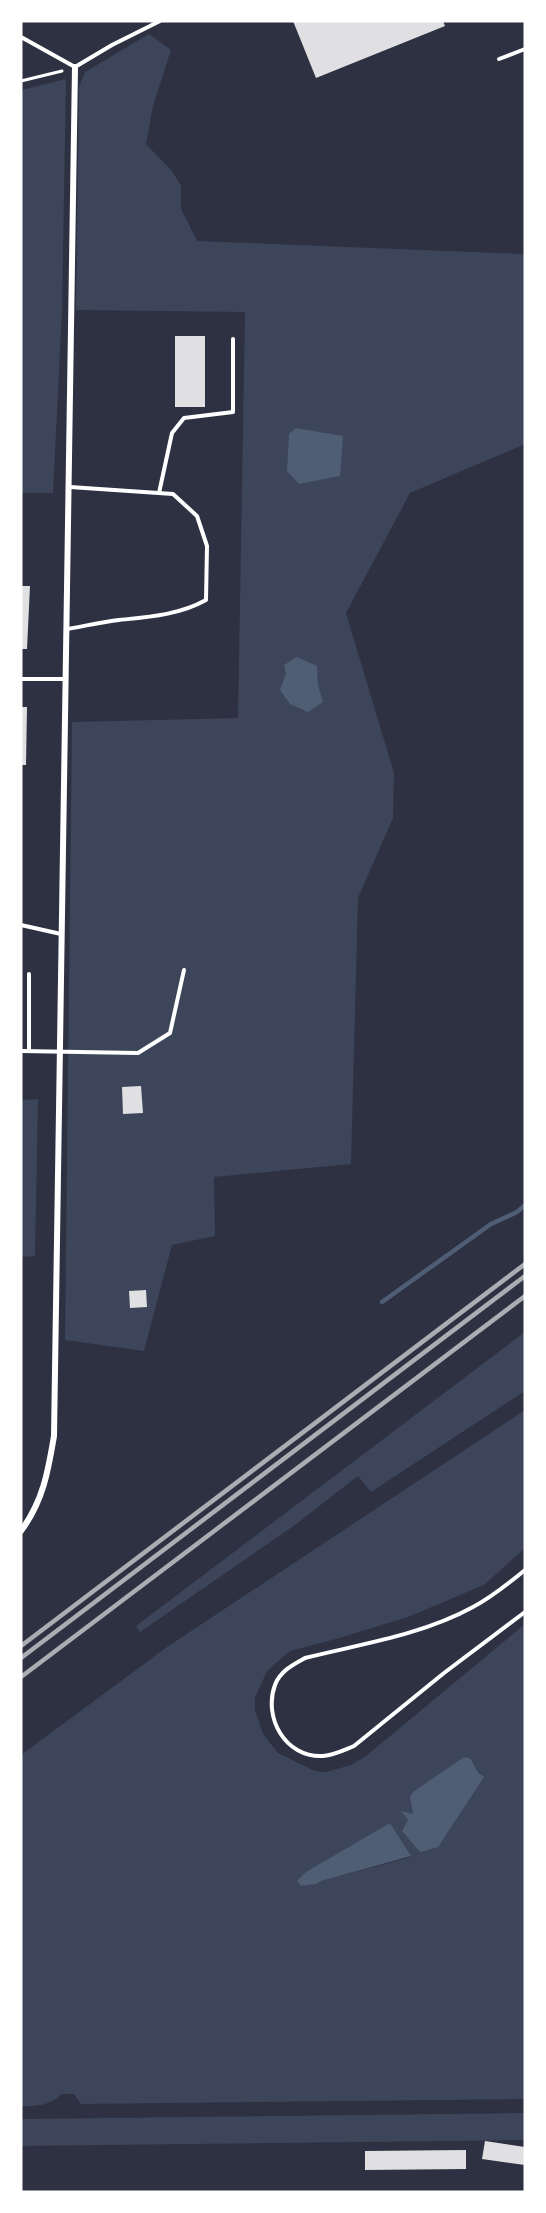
<svg xmlns="http://www.w3.org/2000/svg" width="546" height="2213" font-family="Inter,sans-serif">
  <style>
    .green { fill: #3c4559; fill-rule: evenodd }
    .water { fill: #4f5d75 }
    .lines { fill: none; stroke-linecap: round; stroke-linejoin: round }
    .stream { stroke: #4f5d75; stroke-width: 4.5 }
    .building { fill: #e0e0e3 }
    .path { stroke: #fff; stroke-width: 3 }
    .service { stroke: #fff; stroke-width: 4 }
    .minor { stroke: #fff; stroke-width: 6 }
    .rail { stroke: #abadb3; stroke-width: 4.5 }
  </style>
  <rect width="100%" height="100%" fill="#2d3142"/>
  <g class="green">
    <polygon points="149,34 171,50 153,106 146,144 172,171 181,186 181,209 197,241 525,254 525,444 410,493 346,613 394,773 393,818 358,898 351,1164 214,1177 215,1236 172,1245 144,1351 65,1340 72,722 238,718 245,312 76,310 79,87 85,72"/>
    <polygon points="66,79 62,310 53,493 21,493 21,90"/>
    <polygon points="38,1099 35,1256 21,1257 21,1100"/>
    <polygon points="525,1332 525,1391 371,1492 358,1476 295,1525 140,1632 136,1626"/>
    <path d="M 525,1410 L 525,1548 L 484,1585 L 408,1617 L 336,1639 L 290,1651 L 267,1671 L 255,1698 L 255,1710 L 263,1734 L 278,1753 L 315,1771 L 326,1772 L 351,1765 L 366,1756 L 525,1624 L 525,2099 L 81,2104 L 74,2094 L 62,2094 C 49,2106 38,2106 21,2106 L 21,1755 L 167,1647 ZM 472,1763 L 483,1777 L 408,1820 L 402,1811 L 413,1815 L 413,1808 L 411,1804 ZM 390,1823 L 411,1857 L 321,1881 Z"/>
    <polygon points="525,2113 525,2140 21,2146 21,2119"/>
  </g>
  <g class="water">
    <polygon points="296,428 343,436 340,476 299,484 287,471 289,434"/>
    <polygon points="297,657 317,666 318,685 323,702 308,712 290,704 280,690 286,674 284,665"/>
    <polygon points="464,1757 470,1758 478,1772 484,1777 438,1847 420,1852 402,1831 408,1820 401,1811 413,1814 410,1797 413,1792"/>
    <polygon points="390,1823 411,1856 321,1881 316,1884 301,1886 297,1881 306,1872"/>
  </g>
  <g class="lines">
    <polyline class="stream" points="382,1302 491,1224 517,1212 525,1205"/>
  </g>
  <g class="building">
    <polygon points="293,21 443,21 445,26 316,78"/>
    <rect x="175" y="336" width="30" height="71"/>
    <polygon points="21,586 30,586 27,649 21,649"/>
    <polygon points="21,707 27,707 26,765 21,765"/>
    <polygon points="141,1086 143,1113 123,1114 122,1087"/>
    <polygon points="146,1290 147,1307 130,1308 129,1291"/>
    <polygon points="485,2141 525,2147 525,2165 482,2159"/>
    <polygon points="466,2150 466,2169 365,2170 365,2151"/>
  </g>
  <g class="lines">
    <polyline class="path" points="21,81 62,71"/>
    <g class="service">
      <polyline points="21,37 75,67 112,45 160,21"/>
      <polyline points="499,59 525,49"/>
      <polyline points="159,493 172,433 184,418 233,412 233,339"/>
      <path d="M 67,629 C 85,626 102,622 119,620 C 149,617 179,615 206,600 L 207,546 L 197,516 L 173,494 L 70,487"/>
      <polyline points="21,679 65,679"/>
      <polyline points="21,925 61,934"/>
      <polyline points="21,1051 138,1053 170,1033 184,970"/>
      <polyline points="29,1051 29,974"/>
      <path d="M 525,1570 C 508,1584 492,1597 473,1607 C 422,1635 361,1644 305,1658 C 294,1664 280,1671 275,1685 C 263,1717 285,1758 323,1756 C 334,1755 344,1750 354,1746 L 444,1673 L 525,1612"/>
    </g>
    <path class="minor" d="M 21,1531 C 43,1501 48,1472 54,1436 L 75,67"/>
    <g class="rail">
      <polyline points="21,1646 525,1264"/>
      <polyline points="21,1658 525,1276"/>
      <polyline points="21,1677 525,1296"/>
    </g>
  </g>
  <rect width="546" height="2213" fill="none" stroke="#ffffff" stroke-width="45"/>
</svg>
